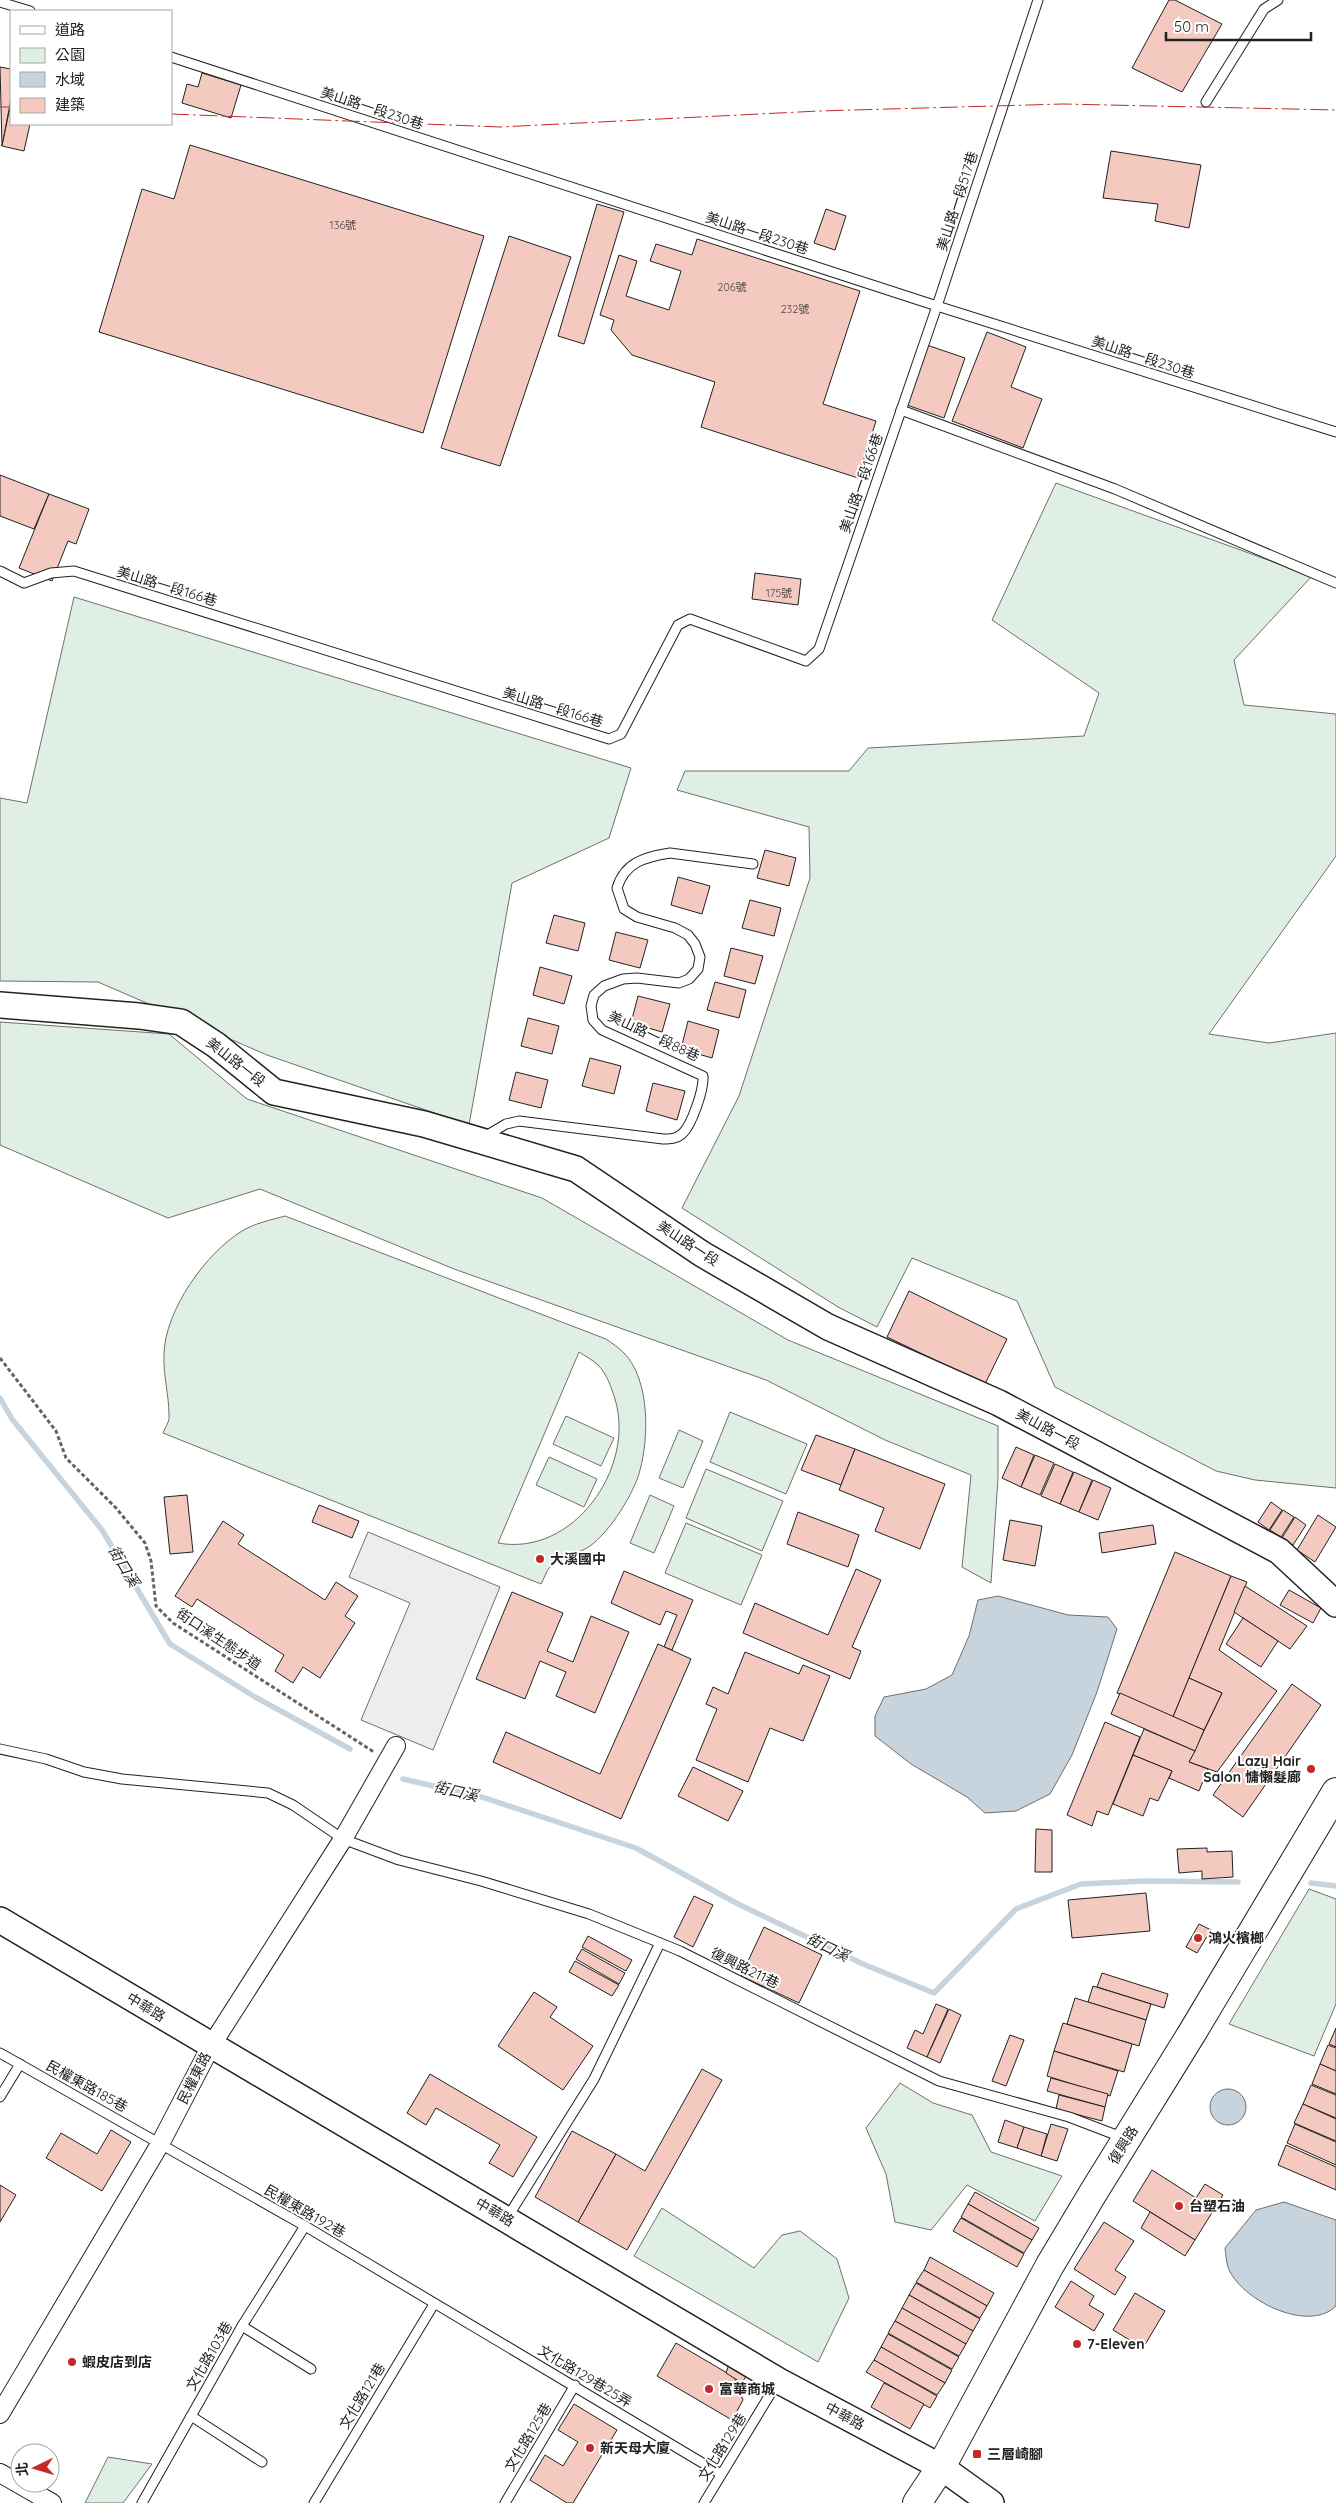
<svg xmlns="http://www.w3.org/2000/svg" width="1336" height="2503" font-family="Quicksand,'Noto Sans TC',sans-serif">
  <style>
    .green { fill: #e0efe3; stroke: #6f6f6f; fill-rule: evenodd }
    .parking { fill: #ededed; stroke: #6f6f6f }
    .water { fill: #c7d3dd; stroke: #6f6f6f }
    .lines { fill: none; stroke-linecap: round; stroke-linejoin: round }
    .stream { stroke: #c7d3dd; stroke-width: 5.5 }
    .building { fill: #f3c9c0; stroke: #222 }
    .lane-casing { stroke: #222; stroke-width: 11 }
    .street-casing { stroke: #222; stroke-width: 20 }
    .secondary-casing { stroke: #222; stroke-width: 28 }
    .primary-casing { stroke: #222; stroke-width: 30 }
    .path { stroke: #646464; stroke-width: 3; stroke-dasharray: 4 2.5; stroke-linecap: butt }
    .lane { stroke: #fff; stroke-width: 9 }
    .street { stroke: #fff; stroke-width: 18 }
    .secondary { stroke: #fff; stroke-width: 25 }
    .primary { stroke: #fff; stroke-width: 28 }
    .power { stroke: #c62828; stroke-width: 1; stroke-dasharray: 18 4 2.5 4; stroke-linecap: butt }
    .poi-dot { fill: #c62828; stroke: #fff; stroke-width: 2 }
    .labels { text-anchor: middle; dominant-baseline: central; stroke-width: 4; stroke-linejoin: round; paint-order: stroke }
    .number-label { font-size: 11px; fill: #564c4a }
    .street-label { font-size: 14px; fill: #222; stroke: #fff }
    .poi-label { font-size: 14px; font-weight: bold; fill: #222; stroke: #fff; text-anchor: start }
    .water-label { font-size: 15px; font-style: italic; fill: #222; stroke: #fff }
  </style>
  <rect width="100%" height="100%" fill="#fff"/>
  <g class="green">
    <polygon points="1056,483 1312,576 1234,660 1244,705 1336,714 1336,856 1209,1034 1269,1043 1336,1033 1336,1488 1255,1480 1216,1471 1055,1387 1017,1301 912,1258 877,1327 838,1307 682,1208 739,1096 810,878 809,827 677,790 685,771 849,771 868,748 1084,736 1099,693 992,620"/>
    <polygon points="74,597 631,768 609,838 512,883 469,1125 267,1055 98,982 0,981 0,798 27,803"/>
    <polygon points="0,1022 169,1034 247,1099 542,1198 788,1340 998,1426 998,1478 991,1583 962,1567 971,1475 885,1440 766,1380 454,1269 260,1189 168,1218 0,1145"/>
    <path d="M 285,1216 L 606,1339 C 612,1343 619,1348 624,1353 C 650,1380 649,1437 640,1470 C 635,1492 609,1533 590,1546 C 581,1553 556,1558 550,1567 C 546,1571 544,1579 541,1584 L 163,1433 C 165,1428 170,1421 169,1415 C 169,1395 163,1375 164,1354 C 165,1310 206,1253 242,1231 C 255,1223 271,1220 285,1216 ZM 579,1352 C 585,1356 593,1360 598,1365 C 607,1374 611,1387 615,1399 C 636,1468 573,1557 498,1543 Z"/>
    <polygon points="730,1412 807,1444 786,1494 710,1462"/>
    <polygon points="566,1416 614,1438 601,1466 553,1444"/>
    <polygon points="679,1430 703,1441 683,1488 659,1478"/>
    <polygon points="549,1457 597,1479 584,1507 536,1485"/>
    <polygon points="706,1469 783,1501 762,1551 686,1518"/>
    <polygon points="650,1495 674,1506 654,1553 630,1543"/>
    <polygon points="686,1523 762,1555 741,1605 665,1573"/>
    <polygon points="1309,1889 1336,1899 1336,2004 1314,2056 1229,2024"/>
    <polygon points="900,2083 933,2103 972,2115 991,2152 1062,2176 1035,2221 967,2185 931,2230 895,2222 886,2174 866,2128"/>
    <polygon points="662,2208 754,2268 782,2235 800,2231 837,2259 849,2298 818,2362 634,2256"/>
    <polygon points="108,2457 152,2464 123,2503 85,2503"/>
  </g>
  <polygon class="parking" points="368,1532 500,1587 433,1750 361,1720 410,1603 349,1577"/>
  <g class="water">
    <polygon points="998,1596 1068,1615 1108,1617 1117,1629 1097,1692 1072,1755 1050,1794 1016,1811 985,1813 967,1797 911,1764 875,1736 875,1716 884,1697 926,1689 952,1675 969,1636 978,1600"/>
    <circle cx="1228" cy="2107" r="18"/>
    <path d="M 1284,2202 L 1336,2220 L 1336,2306 C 1308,2334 1239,2299 1228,2267 C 1226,2261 1226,2254 1225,2248 L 1256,2210 Z"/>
  </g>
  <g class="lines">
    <g class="stream">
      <polyline points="0,1398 12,1419 102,1530 170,1644 255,1697 350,1749"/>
      <polyline points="403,1779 482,1797 636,1848 738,1904 863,1964 934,1993 1016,1909 1081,1884 1146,1881 1238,1882"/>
      <polyline points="1311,1883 1336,1886"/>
    </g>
  </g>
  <g class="building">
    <polygon points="1169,0 1175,0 1222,24 1182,92 1132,68"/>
    <polygon points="0,67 11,69 11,99 2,146"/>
    <polygon points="202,73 241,85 231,118 182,103 187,84 198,87"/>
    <polygon points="10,107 11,124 30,124 24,151 2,146"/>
    <polygon points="190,145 484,236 423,433 99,332 142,189 174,199"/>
    <polygon points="1111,151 1201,165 1189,228 1155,221 1158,204 1103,198"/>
    <polygon points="597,204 624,212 584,344 558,336"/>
    <polygon points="826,209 846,216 835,250 814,243"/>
    <polygon points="509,236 571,257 500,466 441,448"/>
    <polygon points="697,239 860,291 823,404 876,421 858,478 701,427 715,382 632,355 611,330 614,320 600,315 619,255 637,261 626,296 669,310 681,271 650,261 656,244 692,255"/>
    <polygon points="987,332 1026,347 1011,387 1042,399 1023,448 952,421"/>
    <polygon points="924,344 965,358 944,418 904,404"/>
    <polygon points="0,475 49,494 34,529 0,516"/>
    <polygon points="49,494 89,509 76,544 68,541 52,581 19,568"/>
    <polygon points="755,573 801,579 798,605 752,599"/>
    <polygon points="765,850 796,858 789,886 757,878"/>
    <polygon points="678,877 710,886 702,914 671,905"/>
    <polygon points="750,900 781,908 774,936 742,928"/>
    <polygon points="554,915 585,923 578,951 546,943"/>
    <polygon points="616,932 648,940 640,968 609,960"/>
    <polygon points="731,948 763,956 755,984 724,976"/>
    <polygon points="540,967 572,976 564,1004 533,995"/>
    <polygon points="715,982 746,990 739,1018 707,1010"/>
    <polygon points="638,996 670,1004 662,1032 631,1023"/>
    <polygon points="528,1018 559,1026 552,1054 521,1046"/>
    <polygon points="688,1021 719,1030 712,1058 681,1049"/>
    <polygon points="590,1058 621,1066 614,1094 582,1086"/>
    <polygon points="516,1072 548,1080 541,1108 509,1100"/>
    <polygon points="653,1083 685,1091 677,1120 646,1111"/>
    <polygon points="909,1291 1007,1339 985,1384 887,1337"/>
    <polygon points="816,1435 855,1449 841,1485 801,1470"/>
    <polygon points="1016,1447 1034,1455 1021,1487 1002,1478"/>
    <polygon points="855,1449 945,1484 920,1549 875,1531 884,1508 839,1490"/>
    <polygon points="1035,1455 1054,1463 1040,1495 1021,1487"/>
    <polygon points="1055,1464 1073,1472 1060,1504 1041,1496"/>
    <polygon points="1074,1472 1092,1480 1079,1512 1060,1504"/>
    <polygon points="1093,1480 1111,1488 1098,1520 1079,1512"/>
    <polygon points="187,1495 193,1552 170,1554 164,1497"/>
    <polygon points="1271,1502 1282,1510 1269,1530 1258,1522"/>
    <polygon points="319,1505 359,1521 352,1538 312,1522"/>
    <polygon points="1283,1510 1294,1517 1281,1537 1270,1530"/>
    <polygon points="798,1512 859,1535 848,1567 787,1544"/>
    <polygon points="1318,1515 1336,1527 1315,1562 1297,1550"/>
    <polygon points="1295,1517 1306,1525 1293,1545 1282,1538"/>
    <polygon points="1010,1520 1042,1526 1035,1566 1003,1560"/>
    <polygon points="223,1521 244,1535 238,1544 325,1600 336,1582 358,1596 345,1616 355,1623 320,1678 303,1667 293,1683 275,1671 284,1655 197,1599 192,1607 175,1596"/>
    <polygon points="1153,1525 1156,1544 1102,1553 1099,1533"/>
    <polygon points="1175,1552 1231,1576 1173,1717 1117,1693"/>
    <polygon points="856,1569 881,1580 852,1647 861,1651 850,1679 743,1633 755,1603 828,1635"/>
    <polygon points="624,1571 693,1600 672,1650 664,1647 677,1615 666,1611 660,1625 611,1603"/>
    <polygon points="1231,1576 1247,1582 1219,1650 1277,1691 1217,1772 1189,1762 1222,1693 1189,1678"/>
    <polygon points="1245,1586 1307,1626 1290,1649 1234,1612"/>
    <polygon points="1289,1590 1321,1608 1313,1623 1280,1605"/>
    <polygon points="512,1592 563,1613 547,1651 573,1662 591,1616 629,1632 595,1713 556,1696 566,1672 540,1661 525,1699 476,1679"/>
    <polygon points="1243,1618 1278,1641 1261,1667 1226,1644"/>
    <polygon points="658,1644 691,1659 621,1819 493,1762 506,1732 600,1774"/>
    <polygon points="745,1652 799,1674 803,1665 830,1676 803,1741 770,1728 748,1782 696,1760 717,1709 706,1704 713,1687 728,1694"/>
    <polygon points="1189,1678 1222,1693 1204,1730 1173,1717"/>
    <polygon points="1292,1684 1321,1705 1243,1817 1213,1795"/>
    <polygon points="1120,1693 1204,1730 1195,1751 1111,1714"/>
    <polygon points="1105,1722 1140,1737 1108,1815 1097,1811 1092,1826 1067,1815"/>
    <polygon points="1144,1729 1195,1751 1189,1762 1208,1769 1199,1791 1169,1778 1172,1771 1133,1755"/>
    <polygon points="1133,1755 1172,1771 1158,1801 1150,1798 1143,1816 1113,1804"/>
    <polygon points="693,1767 743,1791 728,1821 678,1796"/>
    <polygon points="1036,1829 1052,1830 1052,1872 1035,1872"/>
    <polygon points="1207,1848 1207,1852 1232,1851 1233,1877 1202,1879 1202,1871 1179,1873 1177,1849"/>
    <polygon points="1146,1893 1150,1931 1072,1938 1068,1900"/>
    <polygon points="694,1896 713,1905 693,1947 674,1937"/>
    <polygon points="1199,1924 1211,1930 1197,1953 1186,1947"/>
    <polygon points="764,1927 822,1955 799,2003 741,1976"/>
    <polygon points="588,1936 632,1960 626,1971 582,1947"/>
    <polygon points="582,1949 625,1973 619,1984 576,1959"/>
    <polygon points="575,1961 619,1985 612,1996 569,1972"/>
    <polygon points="1102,1973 1168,1994 1164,2008 1097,1987"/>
    <polygon points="1093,1986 1151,2004 1146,2020 1088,2002"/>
    <polygon points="534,1992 557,2007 550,2017 593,2046 563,2090 498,2046"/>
    <polygon points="1075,1998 1146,2020 1139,2046 1067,2024"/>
    <polygon points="936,2004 948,2009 927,2057 907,2048 915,2030 923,2034"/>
    <polygon points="949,2009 961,2015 940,2063 927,2057"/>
    <polygon points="1063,2023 1132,2044 1124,2072 1054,2051"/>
    <polygon points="1336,2028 1336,2047 1329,2044"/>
    <polygon points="1010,2035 1024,2040 1006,2086 992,2081"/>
    <polygon points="1328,2045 1336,2048 1336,2071 1320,2064"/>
    <polygon points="1054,2051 1118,2071 1110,2096 1047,2076"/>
    <polygon points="1320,2064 1336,2071 1336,2094 1312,2084"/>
    <polygon points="702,2069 722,2080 627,2250 578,2222 616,2154 645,2171"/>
    <polygon points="430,2074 537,2137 513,2177 489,2163 500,2145 436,2108 426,2125 407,2113"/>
    <polygon points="1051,2078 1108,2094 1105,2107 1047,2091"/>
    <polygon points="1311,2085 1336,2095 1336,2118 1303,2104"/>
    <polygon points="1059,2095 1105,2107 1102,2121 1056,2109"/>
    <polygon points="1303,2104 1336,2119 1336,2141 1294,2123"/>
    <polygon points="1005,2120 1024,2127 1017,2148 998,2142"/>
    <polygon points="1051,2124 1068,2129 1057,2161 1041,2156"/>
    <polygon points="1295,2124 1336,2142 1336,2165 1287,2143"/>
    <polygon points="1024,2127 1047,2134 1041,2156 1017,2148"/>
    <polygon points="111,2130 131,2142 102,2191 46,2158 61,2133 97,2154"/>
    <polygon points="572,2131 616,2154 578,2222 535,2197"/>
    <polygon points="1286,2145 1336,2167 1336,2190 1278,2165"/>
    <polygon points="1152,2170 1196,2198 1205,2184 1223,2195 1195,2240 1133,2201"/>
    <polygon points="0,2185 16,2195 0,2222"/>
    <polygon points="975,2192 1039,2228 1032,2240 968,2204"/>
    <polygon points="968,2204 1032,2240 1024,2253 961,2217"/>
    <polygon points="1150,2212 1195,2240 1185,2256 1141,2228"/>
    <polygon points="961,2218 1024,2254 1017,2267 953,2231"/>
    <polygon points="1104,2222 1134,2241 1115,2270 1126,2277 1115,2295 1074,2269"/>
    <polygon points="930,2257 994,2293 987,2306 924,2270"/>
    <polygon points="924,2270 987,2306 980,2318 916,2282"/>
    <polygon points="1071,2281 1094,2296 1089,2305 1104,2314 1094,2331 1055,2307"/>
    <polygon points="916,2283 980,2319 973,2331 909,2295"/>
    <polygon points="1135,2293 1165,2311 1143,2348 1113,2330"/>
    <polygon points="909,2295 973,2331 966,2344 902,2308"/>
    <polygon points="902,2308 966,2344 959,2356 895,2321"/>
    <polygon points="895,2321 959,2357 952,2369 888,2333"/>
    <polygon points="888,2334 952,2370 945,2383 881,2347"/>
    <polygon points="676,2343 734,2377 743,2400 732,2420 657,2376"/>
    <polygon points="881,2347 945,2383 937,2395 874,2360"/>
    <polygon points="874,2360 937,2396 930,2408 866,2372"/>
    <polygon points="730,2361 749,2371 742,2383 726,2373"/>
    <polygon points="884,2383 924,2404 910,2429 871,2407"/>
    <polygon points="574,2404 617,2430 573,2503 567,2503 530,2480 545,2455 563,2466 578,2442 558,2430"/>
  </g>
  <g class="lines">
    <defs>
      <g id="lane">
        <polyline points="0,2 30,11"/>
        <polyline points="171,57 937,306 1336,432"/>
        <polyline points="1206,102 1264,9 1278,0"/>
        <polyline points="901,410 1115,489 1336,583"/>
        <polyline points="0,571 24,583 51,573 74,571 609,739 621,734 678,625 690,619 806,661 819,649 937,306 1038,0"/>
        <path d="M 484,1137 L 506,1124 L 519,1121 L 663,1139 C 670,1139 676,1139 682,1134 C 692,1125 704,1089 703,1076 L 602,1030 L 593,1020 L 591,1006 L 594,995 L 604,986 L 623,979 L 637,978 L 679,983 L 689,979 L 698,969 L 700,957 L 695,944 L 688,935 L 675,928 L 637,917 L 624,909 L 617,888 C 625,862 645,857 670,853 L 753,864"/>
        <polyline points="0,1749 46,1759 84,1772 122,1779 268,1793 293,1805 343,1839 399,1860 481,1881 589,1914 680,1951 939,2081 1069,2117 1124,2138"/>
        <polyline points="0,2053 305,2226 721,2474"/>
        <polyline points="0,2097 20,2064"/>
        <polyline points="507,2218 594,2079 660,1943"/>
        <polyline points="242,2326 311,2369"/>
        <polyline points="191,2416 262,2462"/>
        <polyline points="142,2503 242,2326 305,2226"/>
        <polyline points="314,2503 434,2304"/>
        <polyline points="505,2503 575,2385"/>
        <polyline points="704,2503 777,2383"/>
      </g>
      <g id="street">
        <polyline points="0,2414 160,2144 211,2046 343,1839 396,1746"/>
        <polyline points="0,2473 52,2503"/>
      </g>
      <g id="secondary">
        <polyline points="0,1005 139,1016 181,1022 216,1045 274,1092 424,1124 576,1169 702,1254 828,1327 999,1403 1279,1551 1336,1604"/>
        <polyline points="0,1920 779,2381 941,2467 991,2503"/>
      </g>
      <polyline id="primary" points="917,2503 941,2467 1050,2265 1093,2193 1192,2033 1336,1792"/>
    </defs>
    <use href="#lane" class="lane-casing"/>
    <use href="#street" class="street-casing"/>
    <use href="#secondary" class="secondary-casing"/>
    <use href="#primary" class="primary-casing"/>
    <polyline class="path" points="0,1358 56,1431 66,1458 116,1508 145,1543 151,1561 156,1606 173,1623 374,1752"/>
    <use href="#lane" class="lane"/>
    <use href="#street" class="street"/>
    <use href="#secondary" class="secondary"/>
    <use href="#primary" class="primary"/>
    <g class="power">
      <polyline points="0,107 11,107"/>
      <polyline points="171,114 500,127 819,111 1063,104 1336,110"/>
    </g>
  </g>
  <g class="poi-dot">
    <circle cx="540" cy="1559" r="5"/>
    <circle cx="1311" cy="1769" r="5"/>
    <circle cx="1198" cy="1938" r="5"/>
    <circle cx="1179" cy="2206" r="5"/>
    <circle cx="1077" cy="2344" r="5"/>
    <circle cx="72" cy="2362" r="5"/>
    <circle cx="709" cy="2389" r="5"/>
    <circle cx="590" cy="2448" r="5"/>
    <rect x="972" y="2449" width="10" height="10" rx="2.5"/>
  </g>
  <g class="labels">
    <g class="number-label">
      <text x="343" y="225">136號</text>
      <text x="732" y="287">206號</text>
      <text x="795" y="309">232號</text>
      <text x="779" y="593">175號</text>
    </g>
    <g class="street-label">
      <text transform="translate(372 108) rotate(18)">美山路一段230巷</text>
      <text transform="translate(957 201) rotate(-72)">美山路一段517巷</text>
      <text transform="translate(757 233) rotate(18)">美山路一段230巷</text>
      <text transform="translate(1143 357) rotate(18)">美山路一段230巷</text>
      <text transform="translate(861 483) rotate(-71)">美山路一段166巷</text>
      <text transform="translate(167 586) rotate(17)">美山路一段166巷</text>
      <text transform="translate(553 707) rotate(17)">美山路一段166巷</text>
      <text transform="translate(654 1036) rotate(25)">美山路一段88巷</text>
      <text transform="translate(236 1062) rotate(38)">美山路一段</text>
      <text transform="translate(688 1243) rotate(33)">美山路一段</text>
      <text transform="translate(1048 1429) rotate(28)">美山路一段</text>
      <text transform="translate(219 1639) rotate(34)">街口溪生態步道</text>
      <text transform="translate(745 1968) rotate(26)">復興路211巷</text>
      <text transform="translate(146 2007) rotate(31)">中華路</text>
      <text transform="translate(194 2078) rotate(-63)">民權東路</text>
      <text transform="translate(87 2086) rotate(29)">民權東路185巷</text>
      <text transform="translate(1123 2145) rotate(-58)">復興路</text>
      <text transform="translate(305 2211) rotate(30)">民權東路192巷</text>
      <text transform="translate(495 2212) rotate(30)">中華路</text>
      <text transform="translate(209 2356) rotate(-60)">文化路103巷</text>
      <text transform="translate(585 2376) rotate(31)">文化路129巷25弄</text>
      <text transform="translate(362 2396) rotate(-59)">文化路121巷</text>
      <text transform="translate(845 2416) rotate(28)">中華路</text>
      <text transform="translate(528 2437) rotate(-59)">文化路125巷</text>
      <text transform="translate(722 2447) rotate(-58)">文化路129巷</text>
    </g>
    <g class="poi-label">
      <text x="550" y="1559">大溪國中</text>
      <text x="1301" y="1761" text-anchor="end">Lazy Hair<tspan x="1301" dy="16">Salon 慵懶髮廊</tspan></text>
      <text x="1208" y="1938">鴻火檳榔</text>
      <text x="1189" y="2206">台塑石油</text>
      <text x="1087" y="2344">7-Eleven</text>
      <text x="82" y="2362">蝦皮店到店</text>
      <text x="719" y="2389">富華商城</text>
      <text x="600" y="2448">新天母大廈</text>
      <text x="987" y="2454">三層崎腳</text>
    </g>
    <g class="water-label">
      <text transform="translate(124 1566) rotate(59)">街口溪</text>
      <text transform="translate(456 1791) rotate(13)">街口溪</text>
      <text transform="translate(828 1947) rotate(26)">街口溪</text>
    </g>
  </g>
  <rect x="10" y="10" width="162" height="115" fill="#ffffff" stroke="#a7a7a7"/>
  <rect x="20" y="26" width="25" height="8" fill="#ffffff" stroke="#a7a7a7"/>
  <text x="55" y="35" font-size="15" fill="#222222">道路</text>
  <rect x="20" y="48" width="25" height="15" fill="#e0efe3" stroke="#a7a7a7"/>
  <text x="55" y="60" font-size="15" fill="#222222">公園</text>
  <rect x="20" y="72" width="25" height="15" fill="#c7d3dd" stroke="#a7a7a7"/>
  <text x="55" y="85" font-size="15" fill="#222222">水域</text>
  <rect x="20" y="98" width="25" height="15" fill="#f3c9c0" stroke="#a7a7a7"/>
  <text x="55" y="110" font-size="15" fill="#222222">建築</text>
  <g transform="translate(35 2468) rotate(265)"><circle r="24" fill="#ffffff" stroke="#a7a7a7"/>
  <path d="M0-4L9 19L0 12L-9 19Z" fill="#c62828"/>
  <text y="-8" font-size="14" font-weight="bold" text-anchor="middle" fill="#222222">北</text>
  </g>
  <path d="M1166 32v8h145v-8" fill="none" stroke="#222222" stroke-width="2.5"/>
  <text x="1174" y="32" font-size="15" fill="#222222" stroke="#ffffff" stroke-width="4" paint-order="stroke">50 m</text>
</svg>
